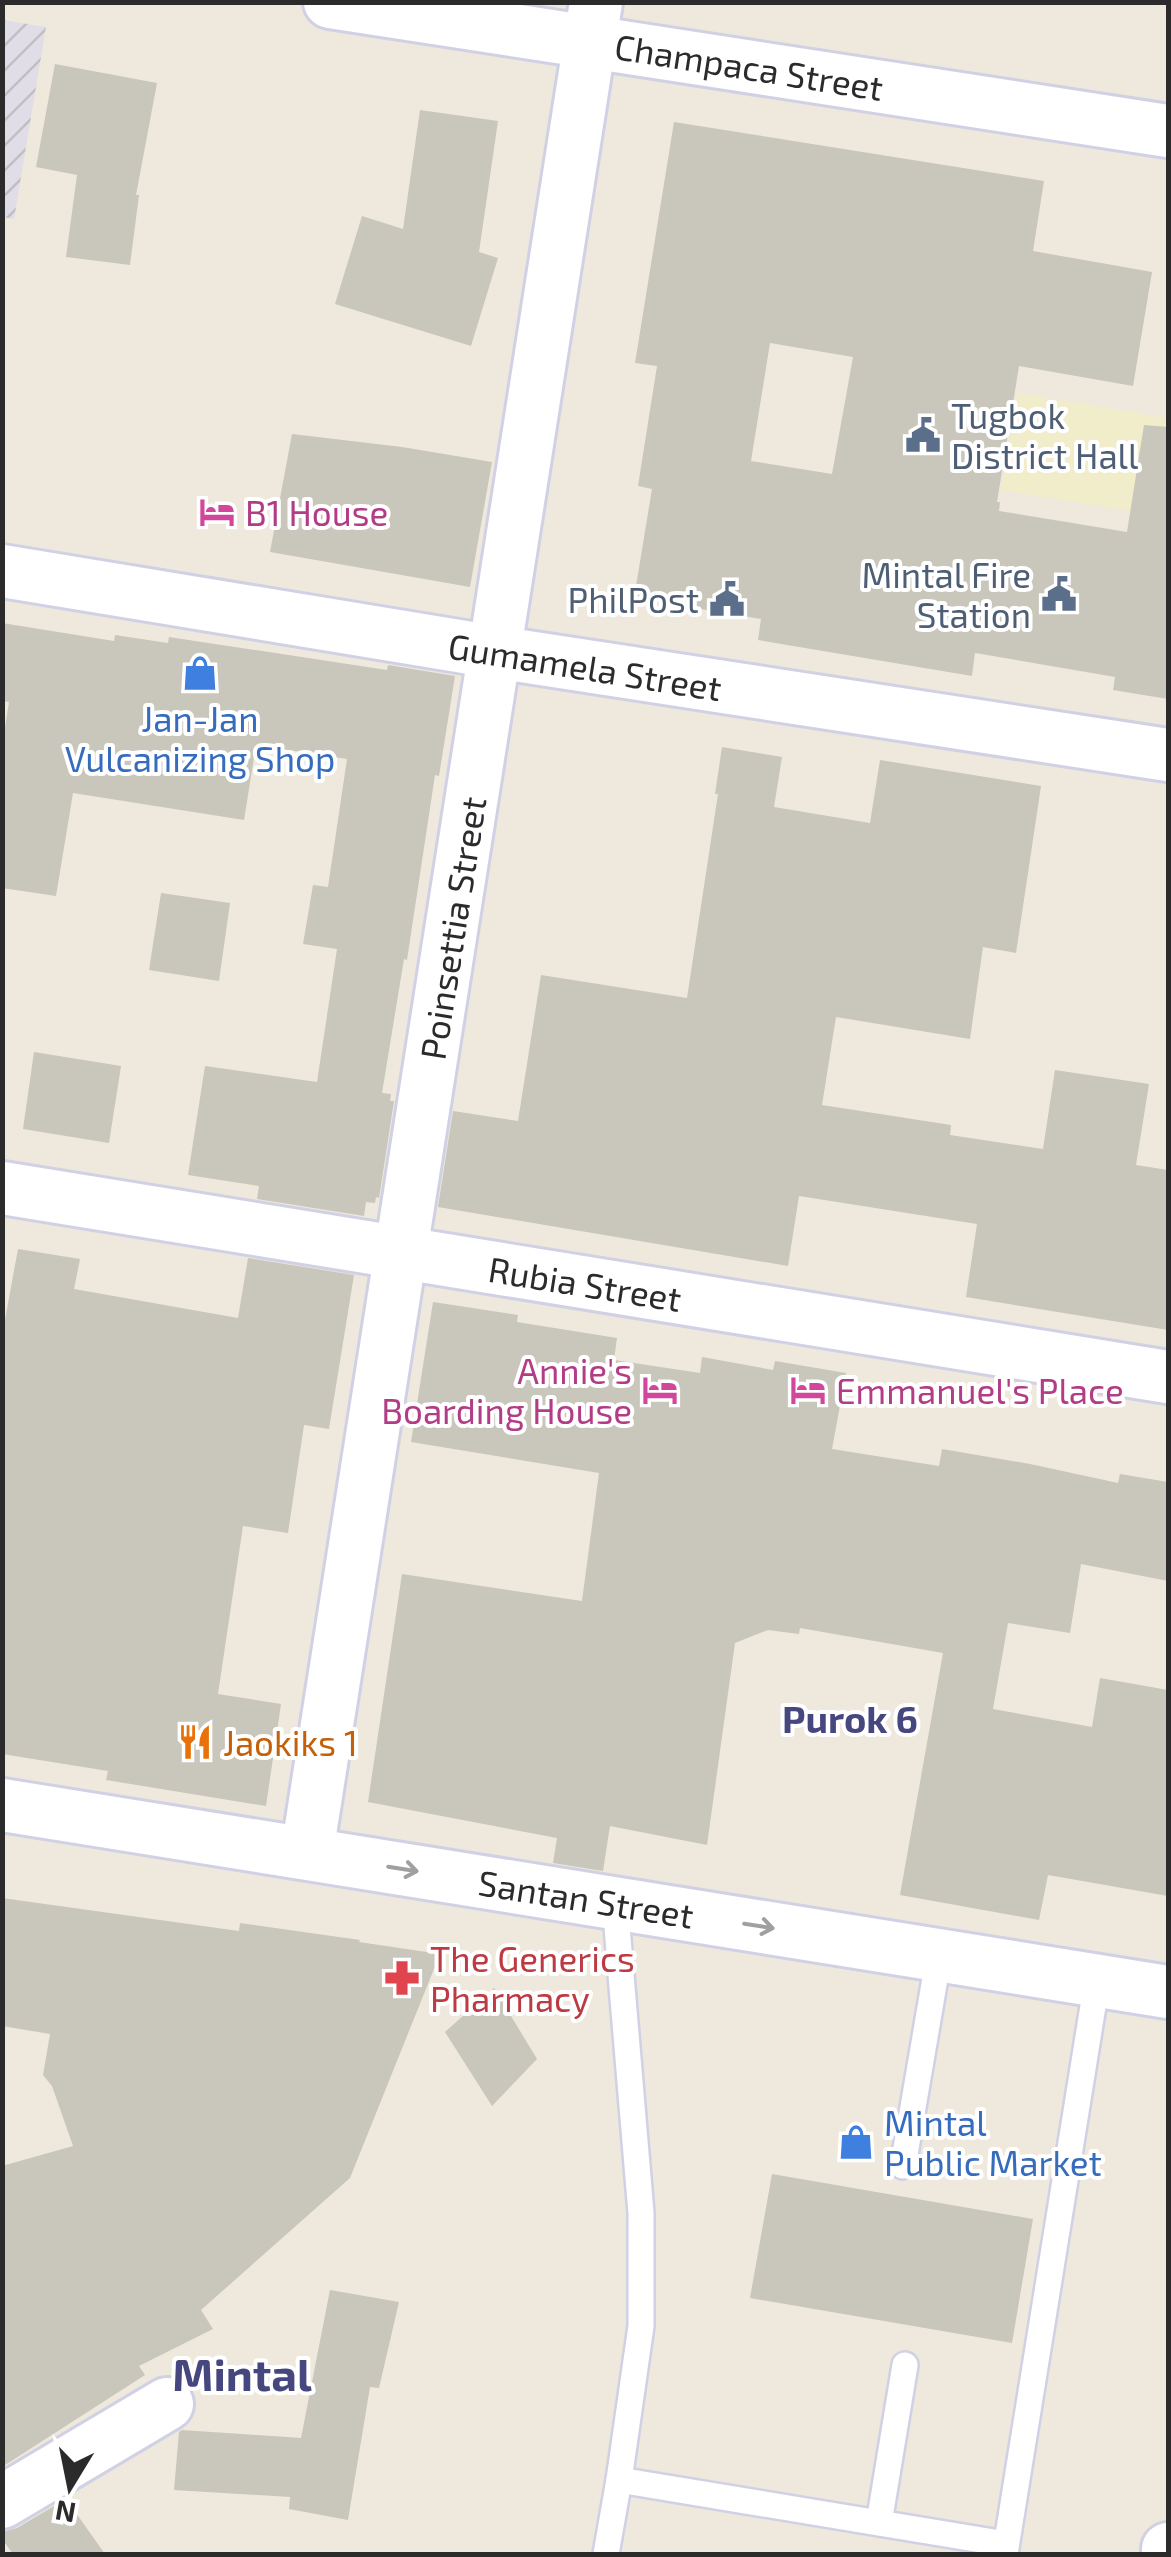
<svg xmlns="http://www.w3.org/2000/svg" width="1171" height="2557" font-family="'Exo 2',sans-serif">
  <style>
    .industrial { fill: url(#industrial-furrows) }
    .education { fill: #f1ecca }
    .building { fill: #c9c6bb; fill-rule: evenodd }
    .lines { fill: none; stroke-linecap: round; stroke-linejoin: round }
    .service-casing { stroke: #d1d1e5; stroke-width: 30 }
    .minor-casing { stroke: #d1d1e5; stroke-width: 58 }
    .service { stroke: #fff; stroke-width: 25 }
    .minor { stroke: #fff; stroke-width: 52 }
    .oneway { stroke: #a0a0a0 }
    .labels { text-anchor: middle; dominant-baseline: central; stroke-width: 8; stroke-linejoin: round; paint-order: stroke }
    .street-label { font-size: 35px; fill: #2b2b2b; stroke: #fff }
    .service-label { font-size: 35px; fill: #4e5e75; stroke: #fff; text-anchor: end }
    .hotel-label { font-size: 35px; fill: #b23c85; stroke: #fff; text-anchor: start }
    .shop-label { font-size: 35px; fill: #366cbe; stroke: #fff }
    .food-label { font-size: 35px; fill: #c56008; stroke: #fff; text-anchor: start }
    .health-label { font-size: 35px; fill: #be3a42; stroke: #fff; text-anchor: start }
    .neighbourhood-label { font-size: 38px; font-weight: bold; fill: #474780; stroke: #fff }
    .district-label { font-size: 45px; font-weight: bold; fill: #474780; stroke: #fff }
  </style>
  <defs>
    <pattern id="industrial-furrows" width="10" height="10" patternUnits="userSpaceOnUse" patternTransform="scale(2.5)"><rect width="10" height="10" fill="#e1dde6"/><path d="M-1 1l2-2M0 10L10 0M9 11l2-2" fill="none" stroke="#c1bec5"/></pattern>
  </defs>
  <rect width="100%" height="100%" fill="#eee9dc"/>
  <polygon class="industrial" points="3,20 46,27 14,219 3,217"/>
  <polygon class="education" points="1018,393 1168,418 1168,517 1001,490"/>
  <g class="building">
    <polygon points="55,64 157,83 136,195 139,195 130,265 66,257 77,175 36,167"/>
    <polygon points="420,110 498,121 479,252 498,258 471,346 335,304 362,216 403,229"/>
    <path d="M 674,122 L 1044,181 L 1033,251 L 1152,272 L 1133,386 L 1019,366 L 997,502 L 1000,502 L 999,511 L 1127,532 L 1144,425 L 1168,427 L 1168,699 L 1113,690 L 1115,677 L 975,653 L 972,676 L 758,640 L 761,619 L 634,598 L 652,489 L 638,486 L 657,366 L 635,363 ZM 770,343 L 853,357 L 832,474 L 751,461 Z"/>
    <polygon points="292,434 402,447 492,462 470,587 270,552"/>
    <polygon points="2,623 114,641 115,635 168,643 169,637 387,670 388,665 455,676 439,776 435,775 407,960 404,959 382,1093 391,1094 390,1101 394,1101 379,1198 376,1197 375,1203 366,1202 364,1216 257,1199 259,1186 188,1175 205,1066 317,1082 337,949 303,944 313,885 328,887 347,759 256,745 244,820 73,793 56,896 2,888 2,746 9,702 2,701"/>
    <polygon points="722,747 782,757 774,807 870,823 880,760 1041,786 1016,953 983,947 970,1039 836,1017 822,1105 951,1125 950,1135 1043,1149 1055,1070 1149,1084 1136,1165 1168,1170 1168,1330 966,1297 977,1224 799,1196 788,1266 438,1207 453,1111 518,1121 541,975 687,998 718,794 715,794"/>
    <polygon points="161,893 230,903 219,981 149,970"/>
    <polygon points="34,1052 121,1066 109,1143 23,1129"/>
    <polygon points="18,1249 80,1259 74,1289 238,1318 248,1258 354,1275 329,1429 304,1425 288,1533 243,1526 218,1694 281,1704 266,1806 106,1780 108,1771 2,1754 2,1336"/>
    <polygon points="433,1302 518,1315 517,1322 617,1338 614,1360 700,1373 702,1357 773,1370 775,1361 846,1373 832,1449 939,1466 942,1449 1030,1464 1118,1483 1120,1474 1168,1482 1168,1581 1081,1564 1070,1633 1008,1623 993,1709 1092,1727 1100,1678 1168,1690 1168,1896 1048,1875 1039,1920 900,1895 943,1653 800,1628 799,1634 768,1630 735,1643 707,1845 610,1826 603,1871 553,1863 557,1838 368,1802 402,1574 582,1601 599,1473 411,1442"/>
    <polygon points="2,1898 239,1931 240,1923 360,1940 359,1942 440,1954 350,2178 201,2310 213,2329 139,2366 145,2375 2,2467 2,2166 73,2146 52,2086 43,2075 50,2034 2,2026"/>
    <polygon points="494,1988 537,2059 492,2106 445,2032"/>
    <polygon points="772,2174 1033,2219 1012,2343 750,2298"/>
    <polygon points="330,2290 399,2302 379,2388 370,2387 348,2520 289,2509 290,2497 174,2490 179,2432 182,2430 301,2438"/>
    <polygon points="66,2499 105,2554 13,2554 2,2539 2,2532 17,2528"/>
  </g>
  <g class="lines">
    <defs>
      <g id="service">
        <polyline points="903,2166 939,1955"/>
        <polyline points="619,2480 1006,2544"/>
        <polyline points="879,2523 905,2365"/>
        <polyline points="606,2554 619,2480 641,2326 641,2213 615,1903"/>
        <polyline points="1005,2554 1097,1981"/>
      </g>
      <g id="minor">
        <polyline points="330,2 1168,131"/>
        <polyline points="2,571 495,652 1168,755"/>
        <polyline points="2,1188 1168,1377"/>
        <polyline points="2,1805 1168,1992"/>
        <polyline points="307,1853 596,2"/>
        <polyline points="2,2502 167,2404"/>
        <polyline points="1168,2554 1168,2549"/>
      </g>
    </defs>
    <use href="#service" class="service-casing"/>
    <use href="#minor" class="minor-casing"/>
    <use href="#service" class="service"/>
    <use href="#minor" class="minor"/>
  </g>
  <defs><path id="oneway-shaft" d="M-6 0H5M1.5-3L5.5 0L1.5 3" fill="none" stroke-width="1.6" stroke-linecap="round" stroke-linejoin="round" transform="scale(2.5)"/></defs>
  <g class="oneway">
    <use href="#oneway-shaft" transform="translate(403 1869) rotate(9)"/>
    <use href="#oneway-shaft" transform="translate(759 1926) rotate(9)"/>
  </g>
  <defs>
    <symbol id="civic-bare" viewBox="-9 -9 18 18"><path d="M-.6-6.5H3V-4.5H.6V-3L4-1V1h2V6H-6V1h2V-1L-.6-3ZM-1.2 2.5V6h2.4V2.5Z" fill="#5c6f8a" stroke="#fff" stroke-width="2.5" paint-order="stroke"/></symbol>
    <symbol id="hotel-bare" viewBox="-9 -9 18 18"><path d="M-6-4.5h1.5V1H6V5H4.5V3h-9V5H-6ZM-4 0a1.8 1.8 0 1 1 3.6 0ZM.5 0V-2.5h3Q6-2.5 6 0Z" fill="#d1479c" stroke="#fff" stroke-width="2.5" paint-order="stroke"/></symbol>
    <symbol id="shop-bare" viewBox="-9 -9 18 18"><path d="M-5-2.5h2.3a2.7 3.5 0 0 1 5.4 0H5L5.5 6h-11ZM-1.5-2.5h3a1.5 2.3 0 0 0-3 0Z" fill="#3f7fe0" stroke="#fff" stroke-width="2.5" paint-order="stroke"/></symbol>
    <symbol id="restaurant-bare" viewBox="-9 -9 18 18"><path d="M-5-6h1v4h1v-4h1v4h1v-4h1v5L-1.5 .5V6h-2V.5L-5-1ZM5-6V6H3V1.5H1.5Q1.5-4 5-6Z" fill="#e8710a" stroke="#fff" stroke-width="2.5" paint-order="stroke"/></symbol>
    <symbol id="pharmacy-bare" viewBox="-9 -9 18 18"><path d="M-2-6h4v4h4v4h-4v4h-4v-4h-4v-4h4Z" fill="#e0444e" stroke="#fff" stroke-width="2.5" paint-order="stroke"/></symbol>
  </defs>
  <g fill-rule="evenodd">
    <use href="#civic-bare" x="898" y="410" width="50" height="50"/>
    <use href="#hotel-bare" x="192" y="487" width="50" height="50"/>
    <use href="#civic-bare" x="1034" y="569" width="50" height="50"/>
    <use href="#civic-bare" x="702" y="574" width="50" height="50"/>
    <use href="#shop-bare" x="175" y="648" width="50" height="50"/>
    <use href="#hotel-bare" x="635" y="1365" width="50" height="50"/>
    <use href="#hotel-bare" x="783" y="1365" width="50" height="50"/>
    <use href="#restaurant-bare" x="170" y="1717" width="50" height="50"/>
    <use href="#pharmacy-bare" x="377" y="1953" width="50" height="50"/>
    <use href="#shop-bare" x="831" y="2117" width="50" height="50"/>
  </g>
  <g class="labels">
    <g class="street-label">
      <text transform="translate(749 66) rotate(9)">Champaca Street</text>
      <text transform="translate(585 666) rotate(9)">Gumamela Street</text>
      <text transform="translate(452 928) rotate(-81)">Poinsettia Street</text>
      <text transform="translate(585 1283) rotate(9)">Rubia Street</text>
      <text transform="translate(586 1898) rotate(9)">Santan Street</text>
    </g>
    <g class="service-label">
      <text x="951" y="415" text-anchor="start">Tugbok<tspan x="951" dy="40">District Hall</tspan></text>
      <text x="1031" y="574">Mintal Fire<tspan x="1031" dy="40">Station</tspan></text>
      <text x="699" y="599">PhilPost</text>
    </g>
    <g class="hotel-label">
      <text x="245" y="512">B1 House</text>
      <text x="632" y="1370" text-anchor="end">Annie's<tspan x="632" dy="40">Boarding House</tspan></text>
      <text x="836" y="1390">Emmanuel's Place</text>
    </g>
    <g class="shop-label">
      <text x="200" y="718">Jan-Jan<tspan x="200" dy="40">Vulcanizing Shop</tspan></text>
      <text x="884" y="2122" text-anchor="start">Mintal<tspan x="884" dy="40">Public Market</tspan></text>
    </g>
    <g class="food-label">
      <text x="223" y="1742">Jaokiks 1</text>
    </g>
    <g class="health-label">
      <text x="430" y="1958">The Generics<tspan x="430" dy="40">Pharmacy</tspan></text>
    </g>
    <g class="neighbourhood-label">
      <text x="850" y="1718">Purok 6</text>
    </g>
    <g class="district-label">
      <text x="242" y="2373">Mintal</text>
    </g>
  </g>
  <rect width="1171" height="2557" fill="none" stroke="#2b2b2b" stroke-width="10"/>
  <g transform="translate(70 2487) rotate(190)" stroke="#ffffff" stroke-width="8" paint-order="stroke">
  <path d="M0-8L18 38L0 25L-18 38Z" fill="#2b2b2b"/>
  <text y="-15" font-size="28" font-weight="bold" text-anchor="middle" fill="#2b2b2b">N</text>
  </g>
</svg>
